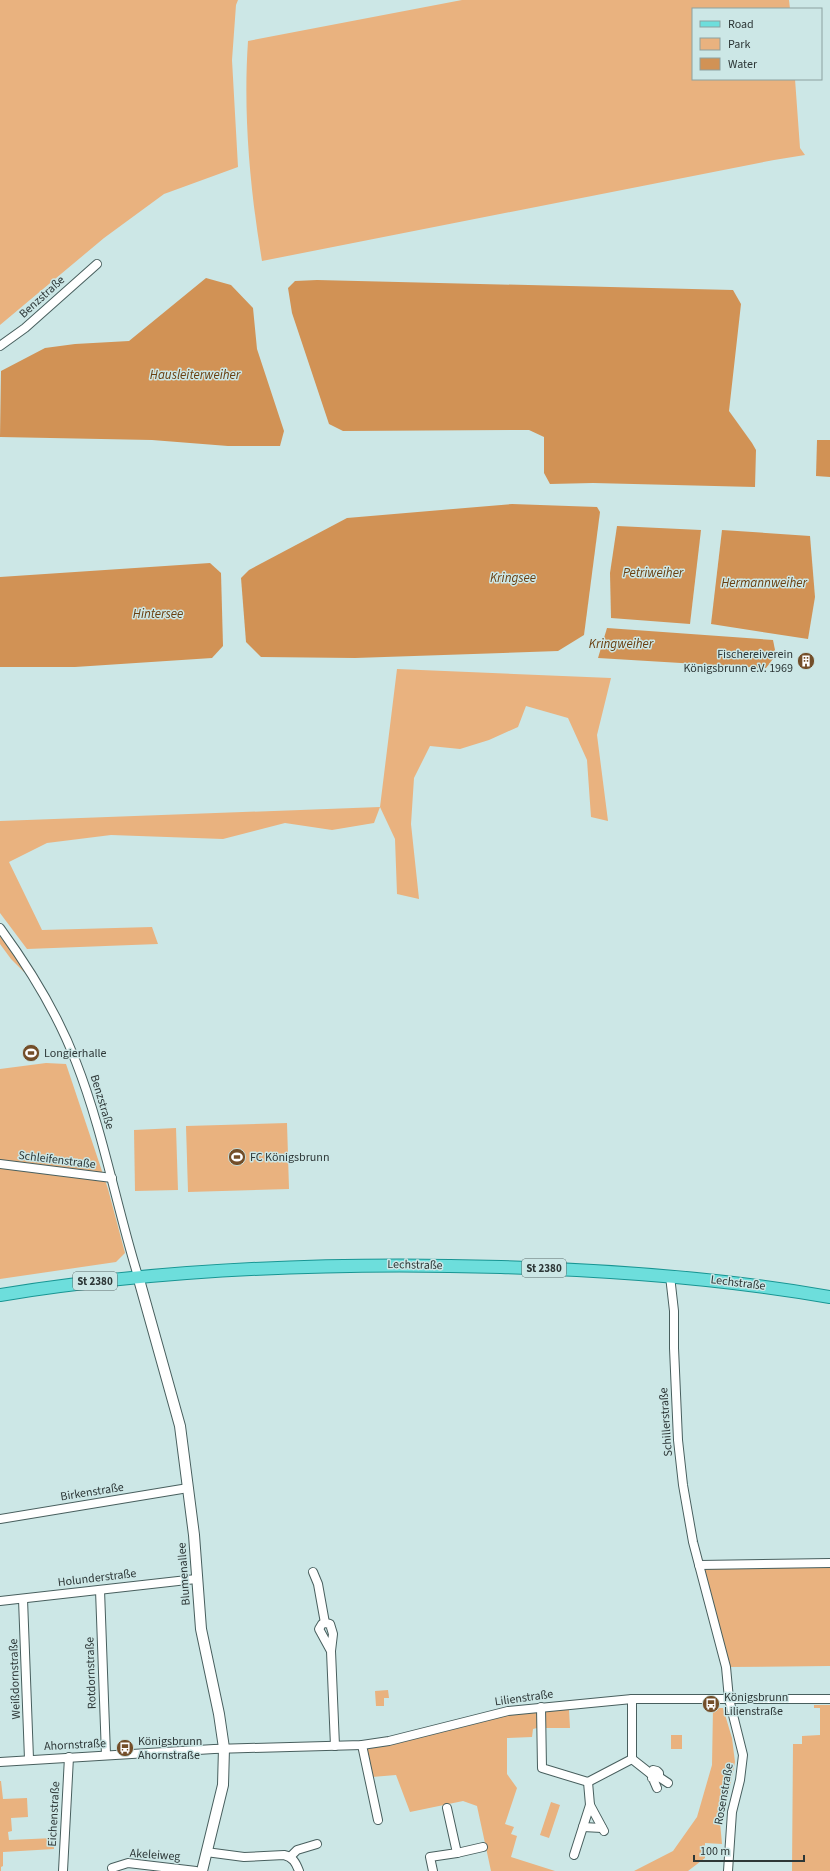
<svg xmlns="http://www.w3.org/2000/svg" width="830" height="1871" font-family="'Source Sans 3',sans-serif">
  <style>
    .green { fill: #e9b27f }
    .water { fill: #d19255 }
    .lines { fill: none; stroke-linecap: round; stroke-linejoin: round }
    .minor-casing { stroke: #485f5e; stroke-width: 10 }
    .tertiary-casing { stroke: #485f5e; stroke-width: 12 }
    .primary-casing { stroke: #189593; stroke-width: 14 }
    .minor { stroke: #fff; stroke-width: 8 }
    .tertiary { stroke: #fff; stroke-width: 10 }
    .primary { stroke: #6ddedc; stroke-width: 12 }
    .labels { text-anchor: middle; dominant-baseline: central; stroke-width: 3; stroke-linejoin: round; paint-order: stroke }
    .shield { fill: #cce7e6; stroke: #5d6c6c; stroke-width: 1 }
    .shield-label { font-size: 11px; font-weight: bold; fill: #2d3737 }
    .street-label { font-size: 12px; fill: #2d3737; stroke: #cce7e6 }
    .poi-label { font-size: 12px; fill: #2d3737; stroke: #cce7e6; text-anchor: start }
    .water-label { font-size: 13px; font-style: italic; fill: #6a4011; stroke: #cce7e6 }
  </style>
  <rect width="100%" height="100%" fill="#cce7e6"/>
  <g class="green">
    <polygon points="0,0 238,0 236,5 232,60 238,167 164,194 104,238 0,325"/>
    <path d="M 462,0 L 789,0 L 790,9 L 693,9 L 693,79 L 795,79 L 800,148 L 805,155 L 774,160 L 262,261 C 250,189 243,114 248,41 Z"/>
    <polygon points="397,669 611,678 597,735 608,821 591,817 587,760 568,718 526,706 518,727 489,740 460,749 430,746 414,778 411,824 419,899 397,894 395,839 380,807 374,823 332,830 285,823 223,839 111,835 47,843 9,862 42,930 152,927 158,944 27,949 0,913 0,821 380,807"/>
    <polygon points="0,928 29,970 24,972 11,959 0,944"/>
    <polygon points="46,1063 66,1064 108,1189 125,1253 116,1262 0,1279 0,1069"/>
    <polygon points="287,1123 289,1189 188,1192 186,1126"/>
    <polygon points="176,1128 178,1190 135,1191 134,1130"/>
    <polygon points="830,1565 830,1666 726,1667 702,1566"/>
    <polygon points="388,1690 389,1698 384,1698 384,1706 376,1706 375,1691"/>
    <polygon points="814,1705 830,1705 830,1871 792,1871 793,1744 802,1744 802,1736 820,1735 820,1708 814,1708"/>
    <polygon points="713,1708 723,1708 732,1738 735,1762 724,1816 722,1816 721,1821 720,1822 722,1844 705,1843 705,1858 688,1871 634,1871 673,1851 697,1817 712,1765"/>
    <polygon points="569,1710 570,1728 537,1728 533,1729 532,1737 507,1738 507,1774 517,1788 505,1824 514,1827 511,1834 517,1836 511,1857 555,1871 491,1871 477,1806 463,1801 410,1812 396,1775 372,1777 364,1744 471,1721 532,1711"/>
    <rect x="671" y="1735" width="11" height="14"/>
    <polygon points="0,1781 1,1781 3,1799 27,1798 28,1817 11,1818 12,1831 8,1832 9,1840 54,1838 54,1849 3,1852 3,1866 1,1867 1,1871 0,1871"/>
    <polygon points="551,1802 560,1805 549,1838 540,1835"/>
  </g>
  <g class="water">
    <polygon points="206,278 231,285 253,308 257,349 284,431 280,446 228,446 152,440 0,437 1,371 45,348 75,344 129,341"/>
    <polygon points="317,280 733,290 741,304 729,411 752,443 756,450 755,487 593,483 550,484 544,473 544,437 529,430 343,431 329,424 292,313 288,288 295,281"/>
    <polygon points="817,440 830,440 830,477 816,476"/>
    <polygon points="512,504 597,507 600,512 584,635 558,651 355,658 261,657 246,642 241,578 249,570 347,518"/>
    <polygon points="617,526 701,530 690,624 611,618 610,573"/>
    <polygon points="722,530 810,536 815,597 808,639 711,624"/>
    <polygon points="210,563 221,573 223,646 212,658 75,667 0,667 0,577"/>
    <polygon points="607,628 773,640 776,655 766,668 598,658"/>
  </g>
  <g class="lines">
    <defs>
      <g id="minor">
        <polyline points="0,346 25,328 97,264"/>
        <path d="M 0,928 C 30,969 58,1015 76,1062 C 103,1131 116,1205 138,1276"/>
        <polyline points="0,1164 112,1178"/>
        <polyline points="670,1276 674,1311 674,1348 678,1440 683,1485 693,1542 726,1667 729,1699 743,1755 740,1780 732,1812 728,1871"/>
        <polyline points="0,1519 188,1488"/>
        <polyline points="699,1565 830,1563"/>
        <polyline points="313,1572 318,1584 325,1623"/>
        <polyline points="100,1590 106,1755"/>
        <polyline points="23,1599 29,1759"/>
        <polyline points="0,1601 196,1579"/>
        <polyline points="331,1651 333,1634 330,1624 325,1623 322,1624 319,1629 331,1651 335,1746"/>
        <polyline points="541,1707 542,1768 588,1782 632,1759 632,1699"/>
        <polyline points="362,1745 378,1820"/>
        <polyline points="632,1759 651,1774"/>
        <polyline points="0,1762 214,1749 362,1745 389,1741 508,1711 632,1699 830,1699"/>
        <polyline points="659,1777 668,1783"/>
        <polyline points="652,1778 655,1779 659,1777 659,1773 657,1771 653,1770 651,1774 657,1788"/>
        <polyline points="588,1782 590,1805 604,1831"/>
        <polyline points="583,1827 602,1828"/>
        <path d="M 206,1852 L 244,1857 L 284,1855 C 293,1857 296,1863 299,1871"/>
        <polyline points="457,1853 483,1847"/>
        <polyline points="574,1855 590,1805"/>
        <polyline points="290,1857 297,1850 317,1844"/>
        <polyline points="112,1868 128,1863 196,1871"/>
        <polyline points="63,1871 69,1757"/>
        <polyline points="433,1871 430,1857 457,1853 447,1808"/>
      </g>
      <polyline id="tertiary" points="138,1276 180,1426 194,1535 201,1629 219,1714 224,1748 223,1785 202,1871"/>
      <path id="primary" d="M 0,1295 C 166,1268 333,1262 501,1267 C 611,1270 721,1278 830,1297"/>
    </defs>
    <use href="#minor" class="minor-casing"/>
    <use href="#tertiary" class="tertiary-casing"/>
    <use href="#primary" class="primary-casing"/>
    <use href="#minor" class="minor"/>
    <use href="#tertiary" class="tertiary"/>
    <use href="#primary" class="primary"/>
  </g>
  <defs>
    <symbol id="building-disc" viewBox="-11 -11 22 22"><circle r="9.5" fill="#734e29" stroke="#cce7e6"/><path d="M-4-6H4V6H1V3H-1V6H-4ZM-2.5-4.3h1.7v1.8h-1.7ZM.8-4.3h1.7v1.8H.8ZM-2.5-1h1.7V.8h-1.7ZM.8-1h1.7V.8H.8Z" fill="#fff"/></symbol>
    <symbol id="stadium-disc" viewBox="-11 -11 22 22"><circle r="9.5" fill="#734e29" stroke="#cce7e6"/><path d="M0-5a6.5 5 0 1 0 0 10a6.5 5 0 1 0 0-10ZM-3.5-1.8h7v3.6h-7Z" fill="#fff"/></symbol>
    <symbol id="bus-disc" viewBox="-11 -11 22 22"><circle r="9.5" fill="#734e29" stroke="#cce7e6"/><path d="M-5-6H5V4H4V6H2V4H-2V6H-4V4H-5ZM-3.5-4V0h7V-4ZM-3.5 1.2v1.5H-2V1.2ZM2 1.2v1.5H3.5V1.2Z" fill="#fff"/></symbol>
  </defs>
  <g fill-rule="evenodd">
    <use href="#building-disc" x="796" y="651" width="20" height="20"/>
    <use href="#stadium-disc" x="21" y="1043" width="20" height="20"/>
    <use href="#stadium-disc" x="227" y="1147" width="20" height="20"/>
    <use href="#bus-disc" x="701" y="1694" width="20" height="20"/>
    <use href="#bus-disc" x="115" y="1738" width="20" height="20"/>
  </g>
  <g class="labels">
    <g class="shield">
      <rect x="522" y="1259" width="44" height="18" rx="3"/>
      <rect x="73" y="1272" width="44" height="18" rx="3"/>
    </g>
    <g class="shield-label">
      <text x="544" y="1268">St 2380</text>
      <text x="95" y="1281">St 2380</text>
    </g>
    <g class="street-label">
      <text transform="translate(42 297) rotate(-42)">Benzstraße</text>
      <text transform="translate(102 1102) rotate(73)">Benzstraße</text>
      <text transform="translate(57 1160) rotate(7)">Schleifenstraße</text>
      <text transform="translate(415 1265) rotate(1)">Lechstraße</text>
      <text transform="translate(738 1283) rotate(7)">Lechstraße</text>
      <text transform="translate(666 1422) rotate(-94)">Schillerstraße</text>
      <text transform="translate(92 1492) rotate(-9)">Birkenstraße</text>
      <text transform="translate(184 1574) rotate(-94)">Blumenallee</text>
      <text transform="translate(97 1578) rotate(-7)">Holunderstraße</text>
      <text transform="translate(91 1673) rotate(-92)">Rotdornstraße</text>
      <text transform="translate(15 1679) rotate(-92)">Weißdornstraße</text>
      <text transform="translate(524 1698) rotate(-8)">Lilienstraße</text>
      <text transform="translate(75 1745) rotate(-3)">Ahornstraße</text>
      <text transform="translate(724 1794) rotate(-80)">Rosenstraße</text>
      <text transform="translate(54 1814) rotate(-87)">Eichenstraße</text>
      <text transform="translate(155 1855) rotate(4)">Akeleiweg</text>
    </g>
    <g class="poi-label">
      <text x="793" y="654" text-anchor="end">Fischereiverein<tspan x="793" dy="14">Königsbrunn e.V. 1969</tspan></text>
      <text x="44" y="1053">Longierhalle</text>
      <text x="250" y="1157">FC Königsbrunn</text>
      <text x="724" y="1697">Königsbrunn<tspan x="724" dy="14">Lilienstraße</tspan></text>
      <text x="138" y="1741">Königsbrunn<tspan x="138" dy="14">Ahornstraße</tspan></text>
    </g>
    <g class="water-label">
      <text x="195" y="375">Hausleiterweiher</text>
      <text x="653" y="573">Petriweiher</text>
      <text x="513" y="578">Kringsee</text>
      <text x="764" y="583">Hermannweiher</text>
      <text x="158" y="614">Hintersee</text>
      <text x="621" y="644">Kringweiher</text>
    </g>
  </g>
  <rect x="692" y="8" width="130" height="72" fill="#cce7e6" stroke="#8ca1a0"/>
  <rect x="700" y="21" width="20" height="6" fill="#6ddedc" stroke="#8ca1a0"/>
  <text x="728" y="28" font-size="12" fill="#2d3737">Road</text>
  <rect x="700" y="38" width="20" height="12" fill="#e9b27f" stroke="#8ca1a0"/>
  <text x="728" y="48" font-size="12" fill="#2d3737">Park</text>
  <rect x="700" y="58" width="20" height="12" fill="#d19255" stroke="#8ca1a0"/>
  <text x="728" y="68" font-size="12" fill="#2d3737">Water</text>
  <path d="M694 1855v6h110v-6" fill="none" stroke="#2d3737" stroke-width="2"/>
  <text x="700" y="1855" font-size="12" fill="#2d3737" stroke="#cce7e6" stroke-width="3" paint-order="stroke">100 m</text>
</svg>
